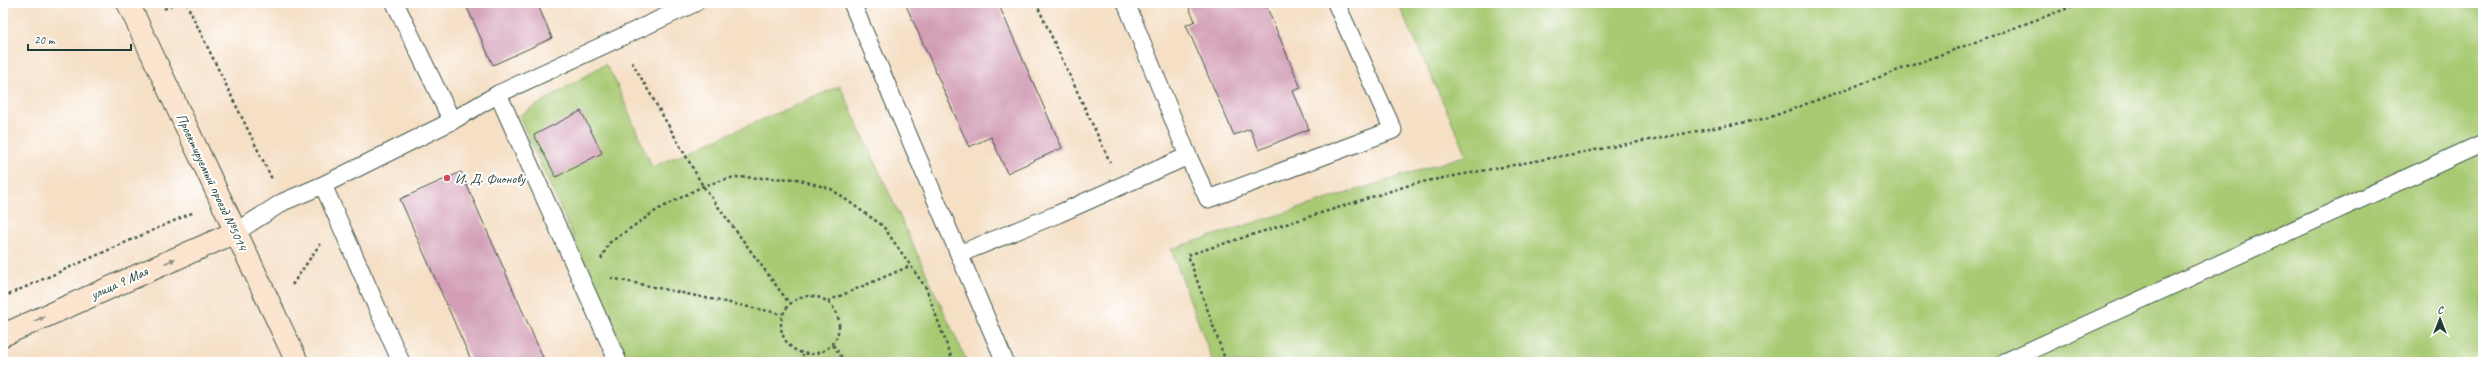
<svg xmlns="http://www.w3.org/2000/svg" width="2486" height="365" font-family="Caveat,sans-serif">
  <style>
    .green { fill: #a8ca73; stroke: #648454 }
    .building { fill: #d29db5 }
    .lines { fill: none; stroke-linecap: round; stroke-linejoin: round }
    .lane-casing { stroke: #3f554a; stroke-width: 19 }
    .secondary-casing { stroke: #3f554a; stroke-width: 24 }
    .path { stroke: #3f554a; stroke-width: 2.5; stroke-dasharray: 3 3; stroke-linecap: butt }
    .lane { stroke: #fff; stroke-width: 17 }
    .secondary { stroke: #fbe5cf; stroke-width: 22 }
    .oneway { fill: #8d9182 }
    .poi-dot { fill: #d1495b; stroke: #fff; stroke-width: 1.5 }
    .labels { text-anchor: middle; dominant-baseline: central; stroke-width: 4; stroke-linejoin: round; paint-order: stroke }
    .poi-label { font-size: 14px; fill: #1f3d34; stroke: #fff; text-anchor: start }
    .street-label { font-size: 14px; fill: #1f3d34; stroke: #fff }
  </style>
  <rect width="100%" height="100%" fill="#fff"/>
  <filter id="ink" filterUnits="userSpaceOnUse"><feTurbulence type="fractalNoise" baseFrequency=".025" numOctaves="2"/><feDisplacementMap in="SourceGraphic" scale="8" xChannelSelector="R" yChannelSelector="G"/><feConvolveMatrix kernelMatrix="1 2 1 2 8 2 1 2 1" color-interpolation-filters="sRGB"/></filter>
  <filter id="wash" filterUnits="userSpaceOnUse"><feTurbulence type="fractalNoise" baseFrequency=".012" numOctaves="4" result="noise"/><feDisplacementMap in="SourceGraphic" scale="16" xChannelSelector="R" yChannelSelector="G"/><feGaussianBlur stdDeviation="0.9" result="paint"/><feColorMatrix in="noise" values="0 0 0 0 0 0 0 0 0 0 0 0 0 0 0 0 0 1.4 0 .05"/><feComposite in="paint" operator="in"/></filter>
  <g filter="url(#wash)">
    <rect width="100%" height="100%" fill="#f5dfc5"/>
    <g class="green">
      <polygon points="1398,3 2483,3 2483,362 1213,362 1171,249 1467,155"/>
      <polygon points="605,64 614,78 652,167 840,86 967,362 629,362 519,116"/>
    </g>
    <g id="blocks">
      <g class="building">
        <polygon points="465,3 537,3 552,38 493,65"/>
        <polygon points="905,3 998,3 1062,148 1007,173 991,137 969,147"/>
        <polygon points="1187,3 1265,3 1301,88 1293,91 1309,129 1259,150 1250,129 1234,135 1186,25 1195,21"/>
        <polygon points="581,111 602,153 556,177 534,135"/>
        <polygon points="461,172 545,362 472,362 400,199"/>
      </g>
    </g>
  </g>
  <g filter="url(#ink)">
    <use href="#blocks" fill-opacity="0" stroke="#3f554a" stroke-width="1"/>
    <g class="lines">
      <defs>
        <g id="lane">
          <polyline points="395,3 452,121"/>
          <polyline points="852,3 1005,362"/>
          <polyline points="1126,3 1188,156"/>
          <polyline points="498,94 618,362"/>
          <polyline points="323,185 401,362"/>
          <polyline points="236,232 283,202 323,185 452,121 498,94 695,3"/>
          <polyline points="959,254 1058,214 1188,156 1208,199 1393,130 1336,3"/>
          <polyline points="2005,362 2483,143"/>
        </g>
        <g id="secondary">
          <polyline points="128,3 297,362"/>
          <polyline points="3,335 236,232"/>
        </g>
      </defs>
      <use href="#lane" class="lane-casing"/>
      <use href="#secondary" class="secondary-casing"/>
      <g class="path">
        <polyline points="186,3 272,179"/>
        <polyline points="1036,3 1110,162"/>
        <polyline points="164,9 176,3"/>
        <polyline points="632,62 703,186 789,303"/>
        <polyline points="601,259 609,243 657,210 703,186 734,177 797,179 831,189 883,226 926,288 953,362"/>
        <polyline points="611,278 782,314"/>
        <polyline points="292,285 320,244"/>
        <circle cx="810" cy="325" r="29"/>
        <polyline points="3,297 194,212"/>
        <polyline points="828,301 910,266"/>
        <polyline points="833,345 845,362"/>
        <polyline points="802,362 803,355"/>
        <polyline points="1226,362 1188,255 1416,183 1768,118 2082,3"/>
      </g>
      <use href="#lane" class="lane"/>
      <use href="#secondary" class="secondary"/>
    </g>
    <defs><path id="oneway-solid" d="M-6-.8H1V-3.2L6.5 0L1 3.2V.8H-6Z"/></defs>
    <g class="oneway">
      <use href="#oneway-solid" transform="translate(170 261) rotate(-24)"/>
      <use href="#oneway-solid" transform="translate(39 319) rotate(-24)"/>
    </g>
  </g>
  <circle class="poi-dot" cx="447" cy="178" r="4"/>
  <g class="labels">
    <g class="poi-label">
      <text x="455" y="178">И. Д. Фионову</text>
    </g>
    <g class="street-label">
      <text transform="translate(212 182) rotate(65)">Проектируемый проезд №5014</text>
      <text transform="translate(119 283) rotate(-24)">улица 9 Мая</text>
    </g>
  </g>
  <rect width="2486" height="365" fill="none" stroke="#fff" stroke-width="16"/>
  <g transform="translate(2440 319)" stroke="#ffffff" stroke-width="3" paint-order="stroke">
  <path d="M0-3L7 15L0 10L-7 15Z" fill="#1f3d34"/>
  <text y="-6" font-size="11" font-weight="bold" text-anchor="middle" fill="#1f3d34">С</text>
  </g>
  <path d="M28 44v6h103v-6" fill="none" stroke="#1f3d34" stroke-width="2"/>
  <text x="34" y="44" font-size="12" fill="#1f3d34" stroke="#ffffff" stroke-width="3" paint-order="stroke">20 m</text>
</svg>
